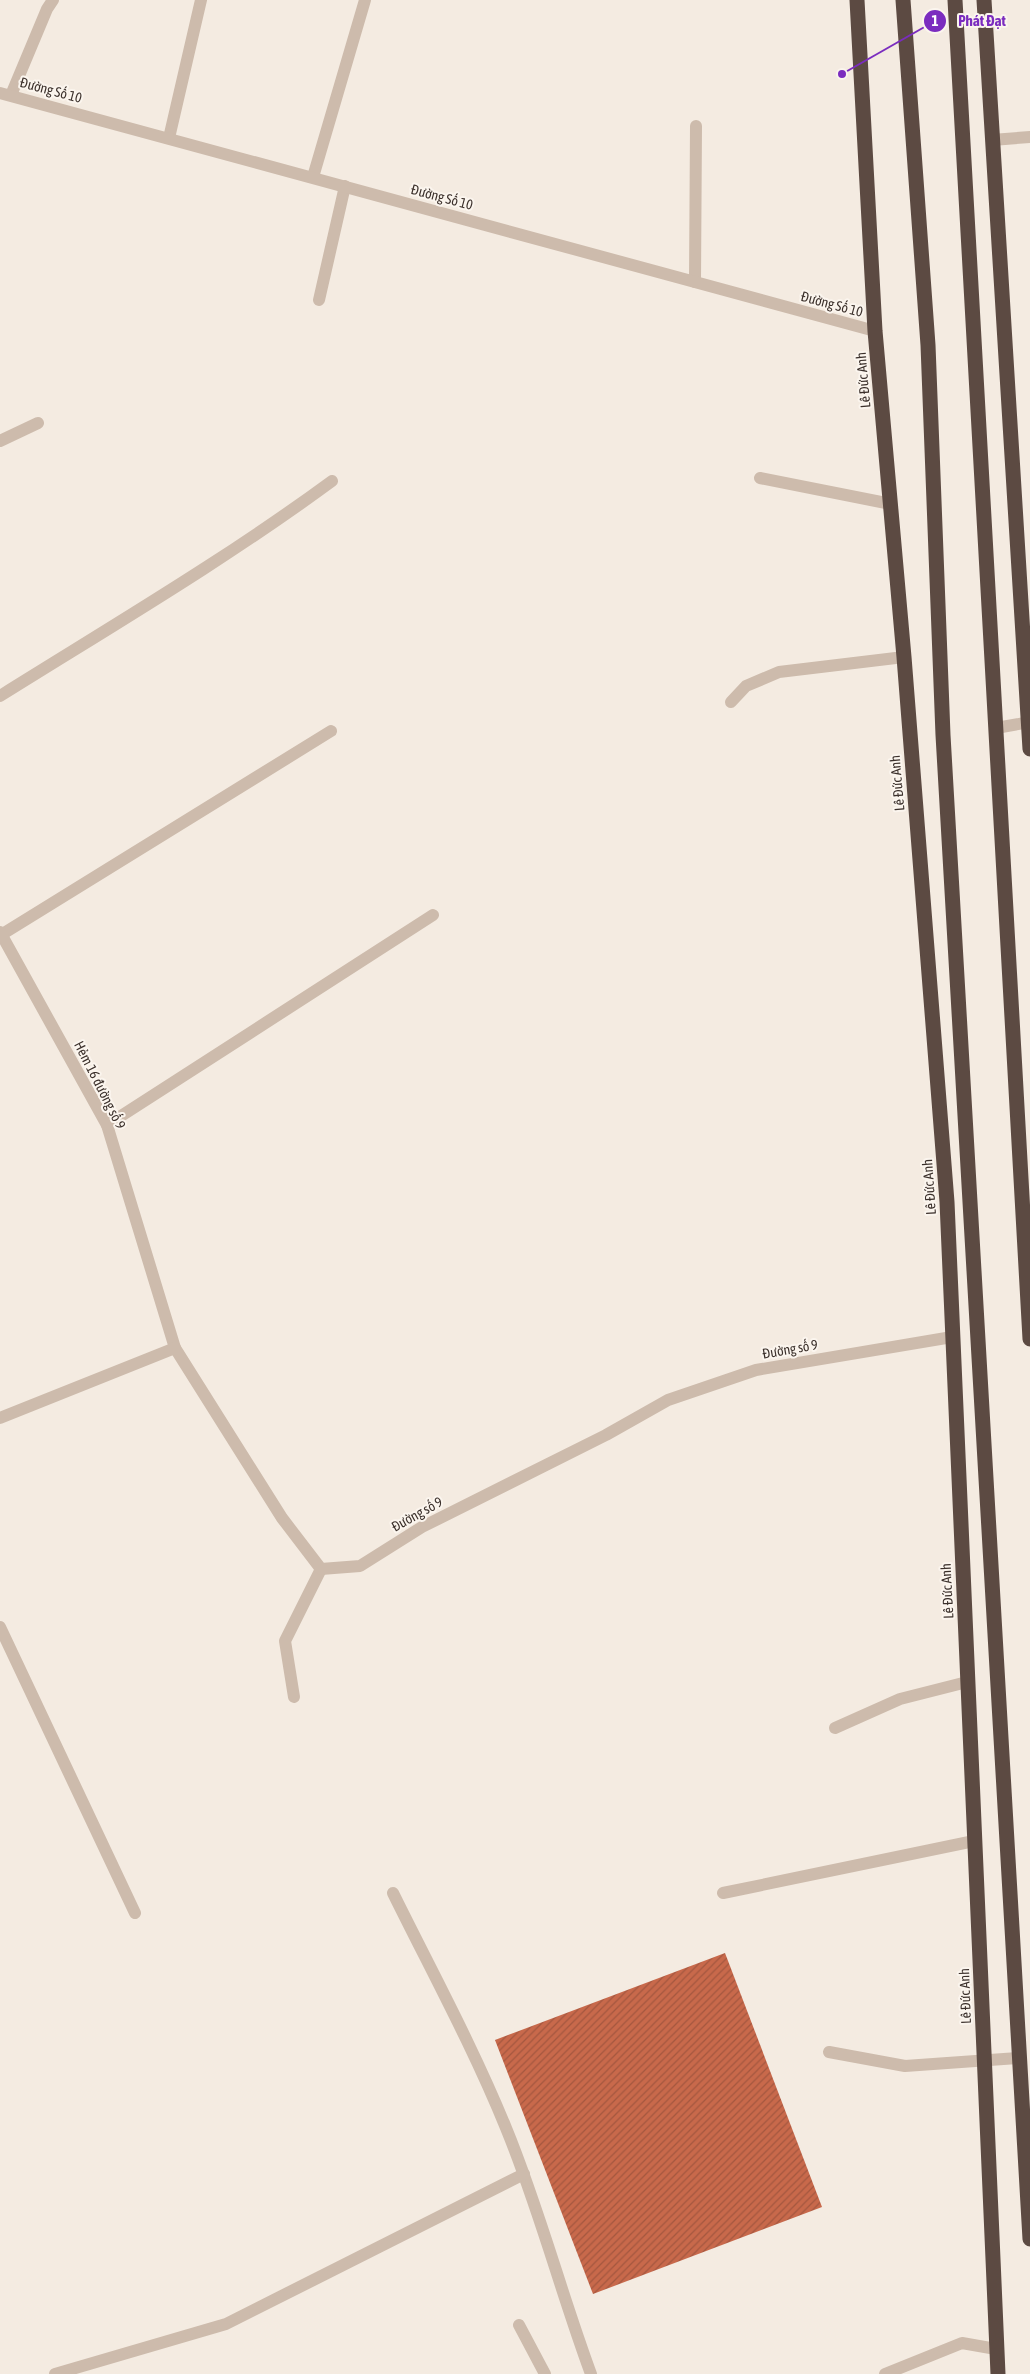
<svg xmlns="http://www.w3.org/2000/svg" width="1030" height="2374" font-family="'Asap Condensed',sans-serif">
  <style>
    .building { fill: url(#building-hatch) }
    .lines { fill: none; stroke-linecap: round; stroke-linejoin: round }
    .lane { stroke: #cdbbac; stroke-width: 12 }
    .street { stroke: #cdbbac; stroke-width: 12 }
    .highway { stroke: #5c4a42; stroke-width: 15 }
    .labels { text-anchor: middle; dominant-baseline: central; stroke-width: 4; stroke-linejoin: round; paint-order: stroke }
    .street-label { font-size: 14px; fill: #3b302b; stroke: #fbf5ee }
    .leader { fill: none; stroke: #7b2cbf; stroke-width: 2 }
    .callout-dot { fill: #7b2cbf; stroke: #fbf5ee; stroke-width: 2 }
    .mark-label { font-size: 15px; text-anchor: middle; font-weight: bold; fill: #fff }
    .callout-label { font-size: 15px; text-anchor: middle; font-weight: bold; fill: #7b2cbf; stroke: #fbf5ee; stroke-width: 4; stroke-linejoin: round; paint-order: stroke }
  </style>
  <defs>
    <pattern id="building-hatch" width="6" height="6" patternUnits="userSpaceOnUse" patternTransform="scale(1.25)"><rect width="6" height="6" fill="#c8694b"/><path d="M-1 1l2-2M0 6l6-6M5 7l2-2" fill="none" stroke="#a4573f"/></pattern>
  </defs>
  <rect width="100%" height="100%" fill="#f4ebe1"/>
  <polygon class="building" points="725,1953 822,2207 593,2294 495,2040"/>
  <g class="lines">
    <g class="lane">
      <polyline points="11,95 47,9 53,0"/>
      <polyline points="169,138 201,0"/>
      <polyline points="992,140 1030,137"/>
      <polyline points="313,177 365,0"/>
      <polyline points="695,282 696,126"/>
      <polyline points="319,300 345,186"/>
      <polyline points="0,441 38,423"/>
      <path d="M 0,696 C 112,626 226,559 332,481"/>
      <polyline points="731,702 746,686 779,672 904,657"/>
      <polyline points="1,935 331,731"/>
      <polyline points="107,1125 433,915"/>
      <polyline points="0,1627 135,1913"/>
      <polyline points="294,1697 285,1641 321,1569"/>
      <polyline points="835,1728 900,1699 967,1682"/>
      <path d="M 393,1893 C 431,1970 473,2047 506,2128 C 539,2208 561,2293 591,2374"/>
      <polyline points="723,1893 974,1841"/>
      <polyline points="829,2052 905,2066 1018,2058"/>
      <polyline points="519,2325 545,2374"/>
      <polyline points="55,2374 226,2324 524,2174"/>
      <polyline points="885,2374 962,2343 996,2349"/>
    </g>
    <g class="street">
      <polyline points="0,93 875,331"/>
      <polyline points="760,478 891,504"/>
      <polyline points="996,728 1030,722"/>
      <polyline points="0,932 107,1125 175,1348"/>
      <polyline points="0,1418 175,1348 282,1518 321,1569 360,1566 422,1527 606,1435 668,1400 756,1370 952,1337"/>
    </g>
    <g class="highway">
      <polyline points="857,0 875,331 904,657 947,1202 998,2374"/>
      <polyline points="903,0 928,345 943,735 1030,2239"/>
      <polyline points="955,0 1030,1339"/>
      <polyline points="984,0 1030,749"/>
    </g>
  </g>
  <g class="labels">
    <g class="street-label">
      <text transform="translate(51 90) rotate(15)">Đường Số 10</text>
      <text transform="translate(442 197) rotate(15)">Đường Số 10</text>
      <text transform="translate(832 304) rotate(15)">Đường Số 10</text>
      <text transform="translate(863 380) rotate(-95)">Lê Đức Anh</text>
      <text transform="translate(897 783) rotate(-95)">Lê Đức Anh</text>
      <text transform="translate(100 1085) rotate(63)">Hẻm 16 đường số 9</text>
      <text transform="translate(929 1187) rotate(-94)">Lê Đức Anh</text>
      <text transform="translate(790 1349) rotate(-10)">Đường số 9</text>
      <text transform="translate(417 1514) rotate(-29)">Đường số 9</text>
      <text transform="translate(947 1591) rotate(-93)">Lê Đức Anh</text>
      <text transform="translate(965 1996) rotate(-92)">Lê Đức Anh</text>
    </g>
  </g>
  <path class="leader" d="M842 74L935 21"/>
  <g class="callout-dot">
    <circle cx="842" cy="74" r="5"/>
    <circle cx="935" cy="21" r="12"/>
  </g>
  <g class="mark-label">
    <text x="935" y="26">1</text>
  </g>
  <g class="callout-label">
    <text x="982" y="26">Phát Đạt</text>
  </g>
</svg>
